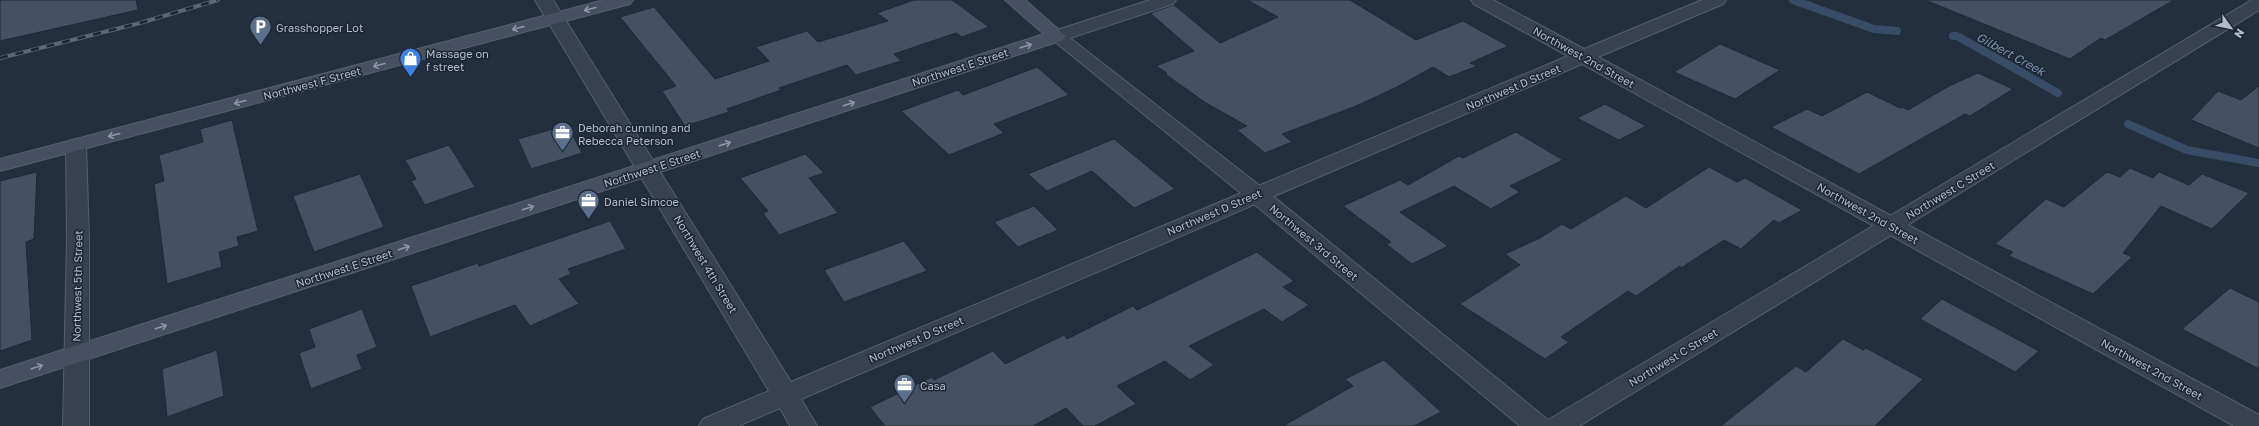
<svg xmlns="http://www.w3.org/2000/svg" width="2259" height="426" font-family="'Golos Text',sans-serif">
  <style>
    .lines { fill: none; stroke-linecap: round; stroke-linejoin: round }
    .stream { stroke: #394c67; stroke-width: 8 }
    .building { fill: #455162; stroke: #1f2835 }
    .minor-casing { stroke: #565f6c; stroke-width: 2 }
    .tertiary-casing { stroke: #565f6c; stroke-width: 2 }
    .secondary-casing { stroke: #565f6c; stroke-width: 2 }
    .minor { fill: #38414e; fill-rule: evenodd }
    .tertiary { fill: #38414e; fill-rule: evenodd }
    .secondary { fill: #465061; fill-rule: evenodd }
    .rail-casing { stroke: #5a6575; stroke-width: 4 }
    .rail { stroke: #1d2633; stroke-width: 2.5; stroke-dasharray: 8; stroke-linecap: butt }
    .oneway { stroke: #8e96a5 }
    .labels { text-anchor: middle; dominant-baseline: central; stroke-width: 3; stroke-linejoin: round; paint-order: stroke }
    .poi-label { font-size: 11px; fill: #b4bcc9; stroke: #1d2633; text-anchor: start }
    .street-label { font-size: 11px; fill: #b4bcc9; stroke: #1d2633 }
    .water-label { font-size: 12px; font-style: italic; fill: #7c92b1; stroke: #1d2633 }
  </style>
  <rect width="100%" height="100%" fill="#242f3e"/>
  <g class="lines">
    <g class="stream">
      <polyline points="1793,0 1874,29 1897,31"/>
      <polyline points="1953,36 1957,36 2058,93"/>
      <polyline points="2128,124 2187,150 2259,163"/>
    </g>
  </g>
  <g class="building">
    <polygon points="0,0 136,0 138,10 0,41"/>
    <polygon points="914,0 952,0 989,27 962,37 956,33 894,54 901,61 856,75 847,65 779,88 781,90 727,109 729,112 685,126 662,91 676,86 620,17 654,7 715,79 769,61 756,47 807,31 818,42 888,21 877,13"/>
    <polygon points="1247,0 1350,0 1416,40 1463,21 1508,46 1470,63 1477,66 1449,77 1433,67 1397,87 1356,106 1282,134 1292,142 1265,153 1237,130 1247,126 1206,103 1165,74 1167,73 1156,66 1194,51 1151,14 1153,12 1174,5 1220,43 1278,17"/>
    <polygon points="1925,0 2174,0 2105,40 2101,38 2070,59"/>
    <polygon points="1720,44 1780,70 1735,99 1674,72"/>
    <polygon points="1037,67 1069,95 994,124 1004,133 949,155 901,111 958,90 963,95"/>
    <polygon points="1978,73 2013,89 1970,116 1965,114 1859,174 1771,127 1807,109 1822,116 1867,92 1900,108 1902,107 1908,110 1949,86"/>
    <polygon points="2259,86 2259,148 2191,120 2218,91 2241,100"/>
    <polygon points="1605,104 1646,126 1619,140 1577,118"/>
    <polygon points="232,120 258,231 237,237 239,246 219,252 222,267 167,284 154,184 164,181 159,155 203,142 200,129"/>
    <polygon points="567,125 582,153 531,169 518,139"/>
    <polygon points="1516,132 1563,160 1510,186 1520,192 1491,209 1454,186 1400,212 1448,246 1412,264 1386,244 1391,242 1343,206 1400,180 1408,185 1459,156 1463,158"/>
    <polygon points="1114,139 1175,189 1134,208 1092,171 1047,191 1028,174"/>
    <polygon points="449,145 475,187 425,205 411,181 416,179 405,160"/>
    <polygon points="805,154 824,173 809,178 838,213 779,235 763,213 768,211 740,178"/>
    <polygon points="1709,167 1737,182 1745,178 1802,210 1779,223 1774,220 1741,249 1724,240 1681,268 1680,266 1636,296 1628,291 1561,337 1569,342 1545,359 1460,304 1520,265 1505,254 1540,238 1562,224 1571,229 1626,196 1646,208"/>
    <polygon points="2130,168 2153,178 2159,172 2189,185 2202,174 2249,193 2212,229 2161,206 2123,253 2132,257 2093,294 2009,256 2013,252 1995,244 2046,199 2064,207 2107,172 2120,177"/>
    <polygon points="37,172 34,239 26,242 32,340 0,351 0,181"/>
    <polygon points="360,174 384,227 314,252 293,196"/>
    <polygon points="1034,206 1058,230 1018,247 994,222"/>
    <polygon points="610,221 626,249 568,269 571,274 559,279 579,304 530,326 515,305 430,337 411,286 478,263 479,266"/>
    <polygon points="904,241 927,271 844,302 824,270"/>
    <polygon points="1257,252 1294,281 1283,287 1309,305 1282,322 1264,309 1189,346 1214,365 1190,380 1165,361 1117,386 1136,404 1095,426 1083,426 1066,408 1033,426 885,426 870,407 932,377 934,380 993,351 1005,364 1064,335 1067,339 1133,306 1137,310"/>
    <polygon points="2230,288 2259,302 2259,369 2182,329"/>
    <polygon points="1942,299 2039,351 2015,372 1920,319"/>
    <polygon points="362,309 377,347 357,355 362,369 311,389 299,353 315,347 309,329"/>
    <polygon points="1843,339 1863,350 1866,348 1923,379 1875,426 1721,426 1796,366 1806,372"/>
    <polygon points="217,350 224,396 167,417 162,369"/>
    <polygon points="1384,360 1441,412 1414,426 1283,426 1353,386 1345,379"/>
  </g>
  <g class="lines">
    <defs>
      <g id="minor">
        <polygon points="1150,0 1176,0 1173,4 1070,38 1264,189 1548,420 2252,0 2259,0 2259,10 1579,426 1520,426 1248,199 1048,36 1051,32"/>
        <polygon points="76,139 83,141 86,145 89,240 89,426 63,426 67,240 66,145 69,141"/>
      </g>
      <polygon id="tertiary" points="535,0 553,0 791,382 1568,56 1474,4 1471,0 1493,0 1584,49 1702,0 1726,0 1723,4 1598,57 2259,415 2259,426 2234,426 1582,64 801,399 817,426 790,426 780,408 738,426 699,426 703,419 769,391"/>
      <g id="secondary">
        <polygon points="604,0 633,0 630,4 0,171 0,159"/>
        <polygon points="1005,0 1025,0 1066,36 1063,40 0,388 0,370 1044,34"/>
      </g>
    </defs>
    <use href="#minor" class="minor-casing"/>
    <use href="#tertiary" class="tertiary-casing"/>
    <use href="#secondary" class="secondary-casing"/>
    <use href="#minor" class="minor"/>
    <use href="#tertiary" class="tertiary"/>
    <use href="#secondary" class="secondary"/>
    <defs>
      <polyline id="rail" points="0,58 140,23 218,0"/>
    </defs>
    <use href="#rail" class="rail-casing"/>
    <use href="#rail" class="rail"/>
  </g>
  <defs><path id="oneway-shaft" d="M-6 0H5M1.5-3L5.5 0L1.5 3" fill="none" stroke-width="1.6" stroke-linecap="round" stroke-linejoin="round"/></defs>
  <g class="oneway">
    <use href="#oneway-shaft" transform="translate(590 9) rotate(165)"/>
    <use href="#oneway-shaft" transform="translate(518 28) rotate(165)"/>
    <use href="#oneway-shaft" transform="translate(1026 46) rotate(-18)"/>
    <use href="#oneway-shaft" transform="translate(379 65) rotate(165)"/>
    <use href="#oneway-shaft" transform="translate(240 102) rotate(165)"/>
    <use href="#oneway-shaft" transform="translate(849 104) rotate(-18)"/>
    <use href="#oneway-shaft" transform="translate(114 135) rotate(165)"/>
    <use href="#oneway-shaft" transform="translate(725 144) rotate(-18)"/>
    <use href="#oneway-shaft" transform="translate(528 208) rotate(-18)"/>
    <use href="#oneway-shaft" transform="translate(404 248) rotate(-18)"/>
    <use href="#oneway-shaft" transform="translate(161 327) rotate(-18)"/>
    <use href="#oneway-shaft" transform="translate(37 367) rotate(-18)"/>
  </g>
  <defs>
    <symbol id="parking-pin" viewBox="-11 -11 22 30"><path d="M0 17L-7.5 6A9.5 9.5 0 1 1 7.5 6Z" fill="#5c6f8a" stroke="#1d2633"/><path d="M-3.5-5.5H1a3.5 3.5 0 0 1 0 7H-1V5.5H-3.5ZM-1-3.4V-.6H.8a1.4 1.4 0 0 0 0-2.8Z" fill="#fff"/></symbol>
    <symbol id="shop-pin" viewBox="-11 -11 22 30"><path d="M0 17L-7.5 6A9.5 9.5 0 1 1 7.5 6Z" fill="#3f7fe0" stroke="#1d2633"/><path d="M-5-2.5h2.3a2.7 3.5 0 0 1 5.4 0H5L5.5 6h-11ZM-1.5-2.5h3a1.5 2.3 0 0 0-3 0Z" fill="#fff"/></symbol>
    <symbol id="office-pin" viewBox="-11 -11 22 30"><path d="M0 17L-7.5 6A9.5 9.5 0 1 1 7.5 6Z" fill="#5c6f8a" stroke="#1d2633"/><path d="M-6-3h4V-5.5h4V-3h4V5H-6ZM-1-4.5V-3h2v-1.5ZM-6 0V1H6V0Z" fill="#fff"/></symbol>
  </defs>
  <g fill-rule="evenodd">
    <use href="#parking-pin" x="248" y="14" width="25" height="34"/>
    <use href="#shop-pin" x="398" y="46" width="25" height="34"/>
    <use href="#office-pin" x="550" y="120" width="25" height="34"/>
    <use href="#office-pin" x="576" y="188" width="25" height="34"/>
    <use href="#office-pin" x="892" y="372" width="25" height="34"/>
  </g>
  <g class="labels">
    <g class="poi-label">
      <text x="276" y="27">Grasshopper Lot</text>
      <text x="426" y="53">Massage on<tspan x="426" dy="13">f street</tspan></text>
      <text x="578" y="127">Deborah cunning and<tspan x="578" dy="13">Rebecca Peterson</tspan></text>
      <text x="604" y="201">Daniel Simcoe</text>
      <text x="920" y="385">Casa</text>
    </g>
    <g class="street-label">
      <text transform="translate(1584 57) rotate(29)">Northwest 2nd Street</text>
      <text transform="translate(960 67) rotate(-18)">Northwest E Street</text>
      <text transform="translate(312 83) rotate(-15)">Northwest F Street</text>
      <text transform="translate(1513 87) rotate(-23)">Northwest D Street</text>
      <text transform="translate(652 168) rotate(-18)">Northwest E Street</text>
      <text transform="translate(1950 190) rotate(-31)">Northwest C Street</text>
      <text transform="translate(1214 212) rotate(-23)">Northwest D Street</text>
      <text transform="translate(1868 213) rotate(29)">Northwest 2nd Street</text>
      <text transform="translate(1314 242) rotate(40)">Northwest 3rd Street</text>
      <text transform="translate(706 264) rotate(59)">Northwest 4th Street</text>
      <text transform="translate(344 268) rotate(-18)">Northwest E Street</text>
      <text transform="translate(77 286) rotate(-89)">Northwest 5th Street</text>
      <text transform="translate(916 339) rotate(-23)">Northwest D Street</text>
      <text transform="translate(1673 357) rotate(-31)">Northwest C Street</text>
      <text transform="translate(2152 369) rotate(29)">Northwest 2nd Street</text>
    </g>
    <g class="water-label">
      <text transform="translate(2011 54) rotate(29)">Gilbert Creek</text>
    </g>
  </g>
  <g transform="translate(2231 28) rotate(123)" stroke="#1d2633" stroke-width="3" paint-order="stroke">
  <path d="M0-3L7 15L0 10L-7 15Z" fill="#b4bcc9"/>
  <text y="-6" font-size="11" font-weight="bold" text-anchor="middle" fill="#b4bcc9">N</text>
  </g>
</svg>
